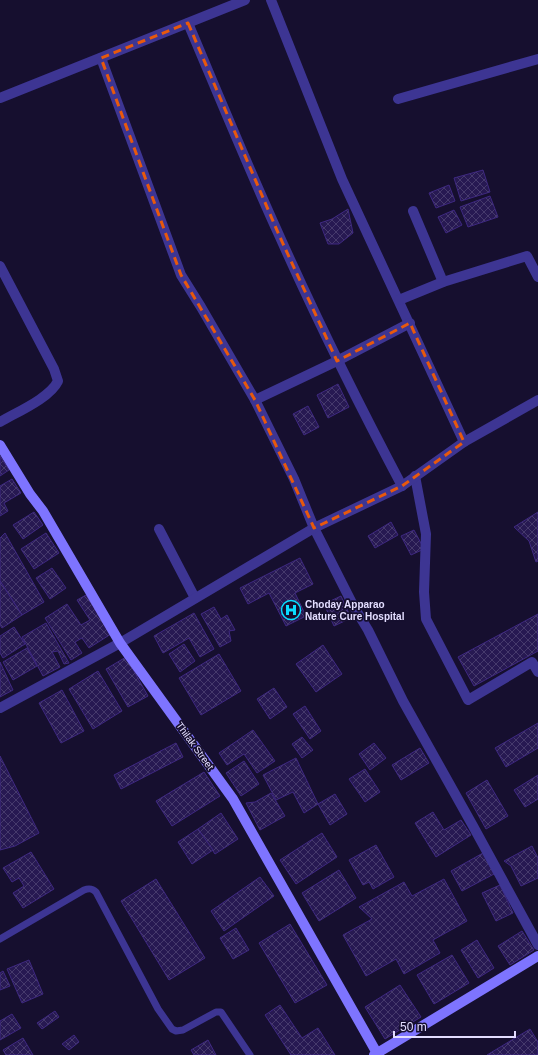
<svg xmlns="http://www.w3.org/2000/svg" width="538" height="1055" font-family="Helvetica,sans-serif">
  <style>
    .building { fill: url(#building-cross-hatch); stroke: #3e2881 }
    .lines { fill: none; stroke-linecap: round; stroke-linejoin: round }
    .lane { stroke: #3d3593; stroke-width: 7 }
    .street { stroke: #3d3593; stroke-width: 10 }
    .secondary { stroke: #7e74ff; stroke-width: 10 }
    .marked { fill: none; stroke: #e8590c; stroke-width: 3; stroke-dasharray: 8 5; stroke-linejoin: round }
    .labels { text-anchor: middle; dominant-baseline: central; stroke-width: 3.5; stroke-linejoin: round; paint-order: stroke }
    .poi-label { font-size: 10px; font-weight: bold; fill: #e3ddff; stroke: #160f2f; text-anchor: start }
    .street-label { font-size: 10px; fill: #e3ddff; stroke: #160f2f }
  </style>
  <defs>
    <pattern id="building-cross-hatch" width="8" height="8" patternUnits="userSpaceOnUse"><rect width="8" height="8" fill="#271952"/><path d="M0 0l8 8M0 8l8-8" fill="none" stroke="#463a6c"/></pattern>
  </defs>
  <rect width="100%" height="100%" fill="#160f2f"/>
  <g class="building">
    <polygon points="483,170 490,192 461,201 454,178"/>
    <polygon points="449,185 455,201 436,208 429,193"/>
    <polygon points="490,196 498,217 468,227 460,207"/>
    <polygon points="348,209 353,233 339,244 328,244 320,223 332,219"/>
    <polygon points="454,210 462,225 446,233 438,217"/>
    <polygon points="338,384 349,407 328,418 317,395"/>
    <polygon points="308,406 319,427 304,435 293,414"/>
    <polygon points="0,456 9,470 0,476"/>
    <polygon points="12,479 21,493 4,503 8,511 0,516 0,486"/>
    <polygon points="34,512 43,525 23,539 13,525"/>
    <polygon points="538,512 538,561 536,562 529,541 514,527"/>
    <polygon points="391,522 398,535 375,548 368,536"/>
    <polygon points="414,530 424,549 411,555 401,536"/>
    <polygon points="5,533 44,602 22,615 0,581 0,538"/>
    <polygon points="46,533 59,553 34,569 21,549"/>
    <polygon points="300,558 313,584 295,593 306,616 286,626 269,593 248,604 240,588"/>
    <polygon points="52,568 66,588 50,599 36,578"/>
    <polygon points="0,581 22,615 2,628 0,625"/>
    <polygon points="86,595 111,634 89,648 82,638 75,642 82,653 71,660 45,618 67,604 81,625 90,620 77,600"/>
    <polygon points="341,596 351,618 334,626 324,604"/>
    <polygon points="214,607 221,619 227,615 235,630 229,631 231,641 220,647 201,614"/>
    <polygon points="194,613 214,649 200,657 189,638 163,653 154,636"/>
    <polygon points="538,614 538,651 474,686 458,657"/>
    <polygon points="46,623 69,663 64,664 58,651 52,652 60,667 43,676 22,637"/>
    <polygon points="14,627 25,644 3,658 0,653 0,636"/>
    <polygon points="184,644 195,661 180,672 169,654"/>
    <polygon points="323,645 342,674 316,692 296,664"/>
    <polygon points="27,648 37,666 13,680 3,662"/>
    <polygon points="219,654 241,691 201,715 179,678"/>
    <polygon points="126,657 148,696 128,707 106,669"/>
    <polygon points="0,662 13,690 0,697"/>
    <polygon points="98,671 122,711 93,729 69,689"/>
    <polygon points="274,688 287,707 270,719 257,699"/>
    <polygon points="62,690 84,731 61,743 39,703"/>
    <polygon points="305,706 321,731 310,739 293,714"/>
    <polygon points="538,723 538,748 506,767 495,748"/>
    <polygon points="253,730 275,761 257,773 244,754 227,765 219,753"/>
    <polygon points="302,737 313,750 302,758 292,744"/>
    <polygon points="176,743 183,757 121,789 114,775"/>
    <polygon points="374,743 386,758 370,770 359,754"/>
    <polygon points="420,748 429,763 401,780 392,765"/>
    <polygon points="0,756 39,833 15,846 0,850"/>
    <polygon points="296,758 318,804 304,813 293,792 276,800 263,775"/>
    <polygon points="244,761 259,784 241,796 226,773"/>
    <polygon points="365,769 380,792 365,802 349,779"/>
    <polygon points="204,772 220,796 172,826 156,801"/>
    <polygon points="538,775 538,799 525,807 514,790"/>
    <polygon points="487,780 508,816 486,829 466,793"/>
    <polygon points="271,793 285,816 260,830 246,803 255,802"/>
    <polygon points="335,794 347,814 330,825 318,804"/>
    <polygon points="433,812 444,830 461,820 471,835 436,857 415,823"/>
    <polygon points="221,813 238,839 215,854 198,829"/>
    <polygon points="198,829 213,850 192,864 178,842"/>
    <polygon points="322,833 337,857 296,884 280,860"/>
    <polygon points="376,845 394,877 373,889 369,882 363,885 349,860"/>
    <polygon points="532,846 538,858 538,878 521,886 511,866 504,861"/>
    <polygon points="31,852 54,889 23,908 13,893 24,886 19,878 12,882 3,868"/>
    <polygon points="483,853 494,874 462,891 451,871"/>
    <polygon points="339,870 356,898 319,921 302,893"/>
    <polygon points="260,877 274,896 224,931 211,911"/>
    <polygon points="156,879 205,958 169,980 121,901"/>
    <polygon points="444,879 467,921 433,940 440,953 404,974 396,959 366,976 343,935 372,919 359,907 404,882 412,896"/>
    <polygon points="500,885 513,913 496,921 482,893"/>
    <polygon points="290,924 327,985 295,1003 259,943"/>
    <polygon points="236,928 249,950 233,959 220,938"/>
    <polygon points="522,931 534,950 510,965 498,946"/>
    <polygon points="477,940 494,968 478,978 461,950"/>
    <polygon points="452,955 469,983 434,1004 417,975"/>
    <polygon points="29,960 43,994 22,1003 7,969"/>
    <polygon points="3,971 10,986 0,990 0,973"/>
    <polygon points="400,985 421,1017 385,1039 365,1007"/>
    <polygon points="280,1005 302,1038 318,1028 335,1055 291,1055 265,1015"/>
    <polygon points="55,1011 59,1017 42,1029 37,1023"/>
    <polygon points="12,1014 21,1028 0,1040 0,1021"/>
    <polygon points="530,1029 538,1042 538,1055 487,1055"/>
    <polygon points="74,1035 79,1042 69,1050 62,1044"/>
    <polygon points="23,1038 33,1055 6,1055 3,1050"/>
    <polygon points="208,1040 216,1055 194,1055 191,1050"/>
  </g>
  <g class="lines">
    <path class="lane" d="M 0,939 L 84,890 C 89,888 92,888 96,892 L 158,1009 L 172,1029 L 176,1031 L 183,1030 L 216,1012 L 221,1012 L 250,1055"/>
    <g class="street">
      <polyline points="271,0 342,179 464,442"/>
      <path d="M 188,23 C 218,94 247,165 279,235 C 317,320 358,403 402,486"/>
      <polyline points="101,58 181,275 201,307 255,400 294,479 314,528 354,607 368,630 403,701 473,826 538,945"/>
      <polyline points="0,98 245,0"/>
      <polyline points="398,99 538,59"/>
      <polyline points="413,211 443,282"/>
      <path d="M 0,266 L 54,369 L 58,381 C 50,398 17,412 0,422"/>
      <polyline points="399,300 443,282 527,256 538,277"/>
      <polyline points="255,400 337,361 410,323"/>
      <polyline points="415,476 426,534 424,592 426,619 468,700 532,662 538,672"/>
      <polyline points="159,529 195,598"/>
      <polyline points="0,708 120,643 314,528 402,486 464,442 538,400"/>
    </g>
    <g class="secondary">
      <polyline points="0,445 30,494 43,511 120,643 233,799 378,1055"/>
      <polyline points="374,1055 538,956"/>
    </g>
  </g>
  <path class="marked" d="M 188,23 L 279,235 L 337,361 L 410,323 L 464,442 L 402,486 L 314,528 L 255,400 L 181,275 L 101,58 Z"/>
  <defs>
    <symbol id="hospital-ring" viewBox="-11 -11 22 22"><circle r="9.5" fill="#160f2f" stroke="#09dcff" stroke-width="1.5"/><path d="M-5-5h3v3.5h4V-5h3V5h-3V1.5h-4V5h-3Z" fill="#09dcff"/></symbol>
  </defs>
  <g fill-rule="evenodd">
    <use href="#hospital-ring" x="280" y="599" width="22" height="22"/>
  </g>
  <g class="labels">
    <g class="poi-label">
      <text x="305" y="604">Choday Apparao<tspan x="305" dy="12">Nature Cure Hospital</tspan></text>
    </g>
    <g class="street-label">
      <text transform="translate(195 746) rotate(54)">Thilak Street</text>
    </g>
  </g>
  <path d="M394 1031v6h121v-6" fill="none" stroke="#e3ddff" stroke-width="2"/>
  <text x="400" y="1031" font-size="12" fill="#e3ddff" stroke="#160f2f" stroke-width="3" paint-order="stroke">50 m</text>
</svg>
